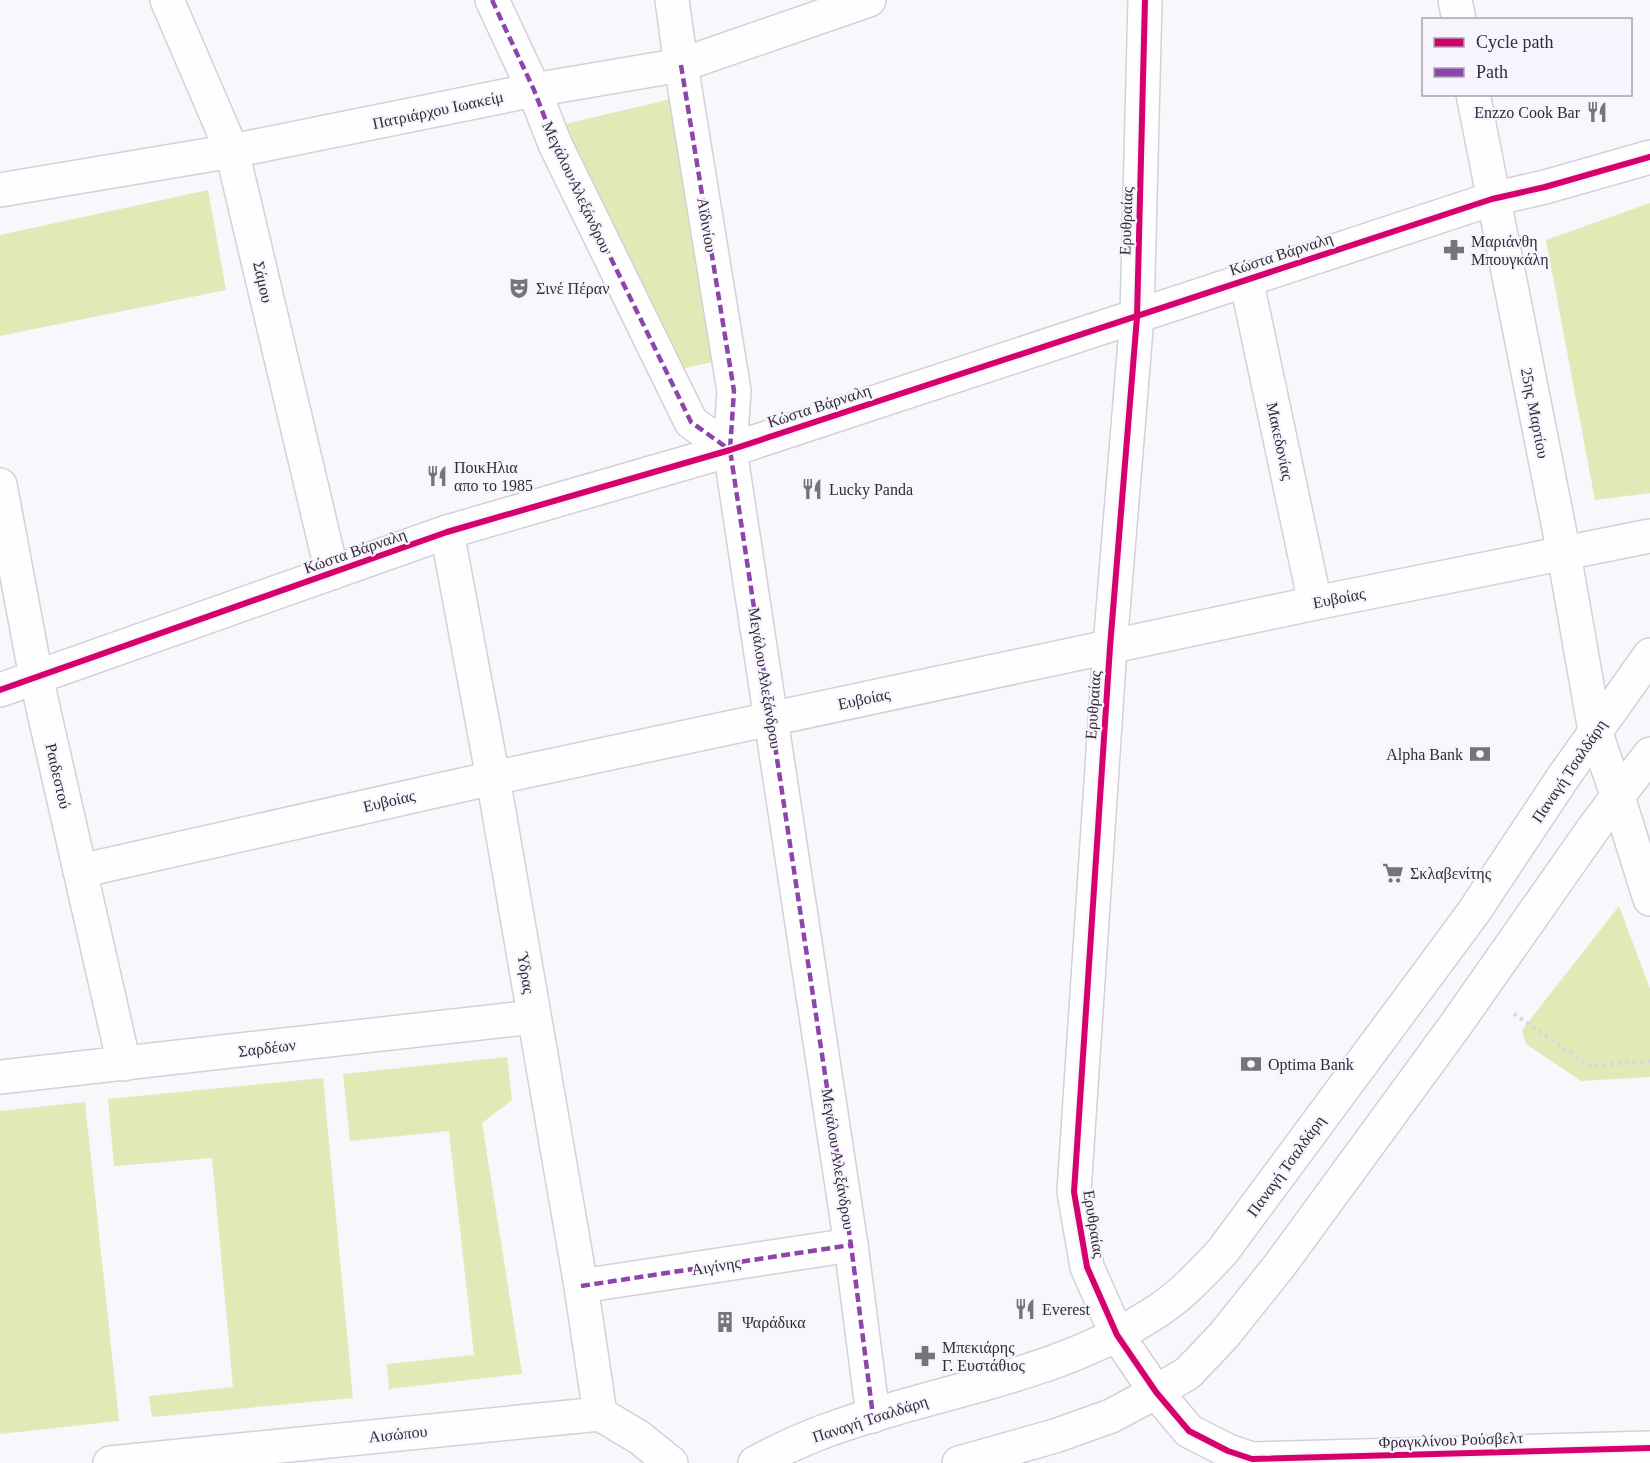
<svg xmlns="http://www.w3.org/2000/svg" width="1650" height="1463" font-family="Georgia,serif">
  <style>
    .green { fill: #e0eab7 }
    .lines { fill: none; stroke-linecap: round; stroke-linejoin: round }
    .pedestrian-casing { stroke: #d4d0d8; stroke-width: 36 }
    .minor-casing { stroke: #d4d0d8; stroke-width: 36 }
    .tertiary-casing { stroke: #d4d0d8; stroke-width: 36 }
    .secondary-casing { stroke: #d4d0d8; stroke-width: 36 }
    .path { stroke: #d8d7d9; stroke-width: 4; stroke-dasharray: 3 4.5; stroke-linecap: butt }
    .pedestrian { stroke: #fefeff; stroke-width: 33 }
    .minor { stroke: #fefeff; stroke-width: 33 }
    .tertiary { stroke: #fefeff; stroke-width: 33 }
    .secondary { stroke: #fefeff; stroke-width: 33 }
    .quiet { stroke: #8e44ad; stroke-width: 4.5; stroke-dasharray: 9 4.5; stroke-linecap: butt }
    .cycleway-casing { stroke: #f8f4fe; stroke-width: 10 }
    .cycleway { stroke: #d6006c; stroke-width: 6 }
    .labels { text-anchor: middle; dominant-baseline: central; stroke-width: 4.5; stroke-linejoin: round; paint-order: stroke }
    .street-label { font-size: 16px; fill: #312d36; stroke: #f8f4fe }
    .poi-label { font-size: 16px; fill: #312d36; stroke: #f8f4fe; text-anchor: start }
  </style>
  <rect width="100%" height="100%" fill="#f9f6fc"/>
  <g class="green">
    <polygon points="671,99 722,360 681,369 561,125"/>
    <polygon points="208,190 226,290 0,336 0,235"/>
    <polygon points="1650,203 1650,493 1595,500 1546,240"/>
    <polygon points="1619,906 1650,989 1650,1077 1581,1081 1526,1044 1522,1030"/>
    <polygon points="507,1057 512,1100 482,1123 522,1374 389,1389 387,1364 474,1355 449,1131 350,1141 343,1074"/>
    <polygon points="323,1078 353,1398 152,1417 149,1396 233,1387 212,1158 114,1166 108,1099"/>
    <polygon points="85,1102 119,1421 0,1434 0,1111"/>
  </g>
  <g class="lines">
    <defs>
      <g id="pedestrian">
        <polyline points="492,0 534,90 555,144 691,422 730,450"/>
        <polyline points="681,65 734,391 730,450 851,1245 873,1416"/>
        <polyline points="581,1286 851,1245"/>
      </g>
      <g id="minor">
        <polyline points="167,0 232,151 332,573"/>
        <polyline points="672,0 681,65"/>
        <polyline points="1145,0 1137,317 1110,647 1074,1192 1087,1267 1117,1335 1156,1392 1189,1431 1228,1451 1252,1459 1650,1448"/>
        <polyline points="0,190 232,151 534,90 681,65 869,0"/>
        <polyline points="1246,279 1315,603"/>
        <polyline points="0,485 36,677 124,1064"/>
        <polyline points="447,532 493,778 581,1286 600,1414"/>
        <polyline points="0,690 447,532 730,450 1492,199 1545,187 1650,157"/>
        <polyline points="1618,797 1650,899"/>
        <polyline points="80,871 493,778 1315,603 1650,536"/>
        <polyline points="0,1077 533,1017"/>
        <polyline points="110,1463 600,1414 640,1438 671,1463"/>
      </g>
      <g id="tertiary">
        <polyline points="1455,0 1459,20"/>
        <polyline points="1473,94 1564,554 1595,731 1618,797"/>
      </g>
      <g id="secondary">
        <path d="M 755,1463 C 777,1451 801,1440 825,1431 C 938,1389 1055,1379 1159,1310 C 1183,1294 1202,1273 1222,1252 L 1473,913 L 1564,776 L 1650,655"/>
        <polyline points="959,1463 1055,1436 1111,1416 1156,1392 1188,1373 1224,1335 1280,1265 1457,1023 1593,829 1650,754"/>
      </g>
    </defs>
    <use href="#pedestrian" class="pedestrian-casing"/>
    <use href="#minor" class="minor-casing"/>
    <use href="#tertiary" class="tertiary-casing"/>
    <use href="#secondary" class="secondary-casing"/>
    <polyline class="path" points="1514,1014 1590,1066 1650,1061"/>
    <use href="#pedestrian" class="pedestrian"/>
    <use href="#minor" class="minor"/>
    <use href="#tertiary" class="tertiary"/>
    <use href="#secondary" class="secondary"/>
    <g class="quiet">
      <polyline points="492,0 534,90 555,144 691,422 730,450"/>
      <polyline points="681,65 734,391 730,450 851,1245 873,1416"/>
      <polyline points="581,1286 851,1245"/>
    </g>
    <defs>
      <g id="cycleway">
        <polyline points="1145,0 1137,317 1110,647 1074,1192 1087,1267 1117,1335 1156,1392 1189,1431 1228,1451 1252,1459 1650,1448"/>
        <polyline points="0,690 447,532 730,450 1492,199 1545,187 1650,157"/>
      </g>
    </defs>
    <use href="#cycleway" class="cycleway-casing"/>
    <use href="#cycleway" class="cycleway"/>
  </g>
  <defs>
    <symbol id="restaurant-bare" viewBox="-9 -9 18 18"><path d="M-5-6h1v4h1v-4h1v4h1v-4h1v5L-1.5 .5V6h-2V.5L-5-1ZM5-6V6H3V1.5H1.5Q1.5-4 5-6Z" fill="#77737b" stroke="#f8f4fe" stroke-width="2.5" paint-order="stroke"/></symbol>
    <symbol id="pharmacy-bare" viewBox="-9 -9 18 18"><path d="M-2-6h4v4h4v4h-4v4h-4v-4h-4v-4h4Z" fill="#77737b" stroke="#f8f4fe" stroke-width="2.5" paint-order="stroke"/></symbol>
    <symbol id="theatre-bare" viewBox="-9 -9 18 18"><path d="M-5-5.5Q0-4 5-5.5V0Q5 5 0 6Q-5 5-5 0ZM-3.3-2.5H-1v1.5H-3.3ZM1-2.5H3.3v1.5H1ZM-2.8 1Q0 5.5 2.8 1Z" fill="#77737b" stroke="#f8f4fe" stroke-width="2.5" paint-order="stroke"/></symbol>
    <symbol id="bank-bare" viewBox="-9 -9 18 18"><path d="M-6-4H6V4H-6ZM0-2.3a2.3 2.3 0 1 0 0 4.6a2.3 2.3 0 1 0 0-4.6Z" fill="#77737b" stroke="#f8f4fe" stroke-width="2.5" paint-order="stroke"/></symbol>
    <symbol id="supermarket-bare" viewBox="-9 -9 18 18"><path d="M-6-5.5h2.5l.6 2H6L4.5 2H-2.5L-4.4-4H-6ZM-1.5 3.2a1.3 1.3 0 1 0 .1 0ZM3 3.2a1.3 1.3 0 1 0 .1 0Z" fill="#77737b" stroke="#f8f4fe" stroke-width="2.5" paint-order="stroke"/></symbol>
    <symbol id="building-bare" viewBox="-9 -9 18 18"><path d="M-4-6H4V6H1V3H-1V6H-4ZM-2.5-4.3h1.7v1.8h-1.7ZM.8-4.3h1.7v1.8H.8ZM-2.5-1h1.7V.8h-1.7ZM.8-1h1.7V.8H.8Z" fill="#77737b" stroke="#f8f4fe" stroke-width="2.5" paint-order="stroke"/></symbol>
  </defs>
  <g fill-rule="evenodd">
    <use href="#restaurant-bare" x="1582" y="97" width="30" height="30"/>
    <use href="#pharmacy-bare" x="1439" y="235" width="30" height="30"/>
    <use href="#theatre-bare" x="504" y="273" width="30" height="30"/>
    <use href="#restaurant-bare" x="422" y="461" width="30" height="30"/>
    <use href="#restaurant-bare" x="797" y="474" width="30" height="30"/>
    <use href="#bank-bare" x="1465" y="739" width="30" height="30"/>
    <use href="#supermarket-bare" x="1378" y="858" width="30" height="30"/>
    <use href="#bank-bare" x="1236" y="1049" width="30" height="30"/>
    <use href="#restaurant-bare" x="1010" y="1294" width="30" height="30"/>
    <use href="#building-bare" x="710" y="1307" width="30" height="30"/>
    <use href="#pharmacy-bare" x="910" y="1341" width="30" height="30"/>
  </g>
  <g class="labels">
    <g class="street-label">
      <text transform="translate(438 110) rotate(-12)">Πατριάρχου Ιωακείμ</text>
      <text transform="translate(577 187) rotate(65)">Μεγάλου Αλεξάνδρου</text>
      <text transform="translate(1126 221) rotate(-88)">Ερυθραίας</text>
      <text transform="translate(707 225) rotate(81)">Αϊδινίου</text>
      <text transform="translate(1281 254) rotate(-18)">Κώστα Βάρναλη</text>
      <text transform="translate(263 282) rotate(77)">Σάμου</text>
      <text transform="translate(819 406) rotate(-18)">Κώστα Βάρναλη</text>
      <text transform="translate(1535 413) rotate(79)">25ης Μαρτίου</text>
      <text transform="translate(1280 441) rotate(78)">Μακεδονίας</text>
      <text transform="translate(355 551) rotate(-19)">Κώστα Βάρναλη</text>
      <text transform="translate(1339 598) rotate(-11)">Ευβοίας</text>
      <text transform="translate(765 678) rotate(81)">Μεγάλου Αλεξάνδρου</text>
      <text transform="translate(864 699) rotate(-12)">Ευβοίας</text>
      <text transform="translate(1093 705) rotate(-86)">Ερυθραίας</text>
      <text transform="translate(1569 771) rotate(-56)">Παναγή Τσαλδάρη</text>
      <text transform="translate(58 776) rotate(77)">Ραιδεστού</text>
      <text transform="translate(389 801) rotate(-13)">Ευβοίας</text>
      <text transform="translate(526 973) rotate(81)">Ύδρας</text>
      <text transform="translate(267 1048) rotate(-7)">Σαρδέων</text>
      <text transform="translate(838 1159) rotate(81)">Μεγάλου Αλεξάνδρου</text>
      <text transform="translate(1286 1166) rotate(-54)">Παναγή Τσαλδάρη</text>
      <text transform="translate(1094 1224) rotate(81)">Ερυθραίας</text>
      <text transform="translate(716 1266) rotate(-9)">Αιγίνης</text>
      <text transform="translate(870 1419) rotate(-18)">Παναγή Τσαλδάρη</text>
      <text transform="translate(398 1434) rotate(-6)">Αισώπου</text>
      <text transform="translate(1451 1440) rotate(-2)">Φραγκλίνου Ρούσβελτ</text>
    </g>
    <g class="poi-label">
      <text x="1580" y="112" text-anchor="end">Enzzo Cook Bar</text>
      <text x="1471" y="241">Μαριάνθη<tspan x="1471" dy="18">Μπουγκάλη</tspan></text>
      <text x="536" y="288">Σινέ Πέραν</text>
      <text x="454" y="467">ΠοικΗλια<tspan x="454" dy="18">απο το 1985</tspan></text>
      <text x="829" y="489">Lucky Panda</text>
      <text x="1463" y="754" text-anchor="end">Alpha Bank</text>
      <text x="1410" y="873">Σκλαβενίτης</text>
      <text x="1268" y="1064">Optima Bank</text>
      <text x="1042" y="1309">Everest</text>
      <text x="742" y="1322">Ψαράδικα</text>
      <text x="942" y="1347">Μπεκιάρης<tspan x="942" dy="18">Γ. Ευστάθιος</tspan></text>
    </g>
  </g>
  <rect x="1422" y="18" width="210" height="78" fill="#f8f4fe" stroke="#a8a4ae" stroke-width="1.5"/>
  <rect x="1434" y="38" width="30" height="9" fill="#d6006c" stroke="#a8a4ae" stroke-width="1.5"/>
  <text x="1476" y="48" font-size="18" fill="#312d36">Cycle path</text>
  <rect x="1434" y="68" width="30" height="9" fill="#8e44ad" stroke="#a8a4ae" stroke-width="1.5"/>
  <text x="1476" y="78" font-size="18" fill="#312d36">Path</text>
</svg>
